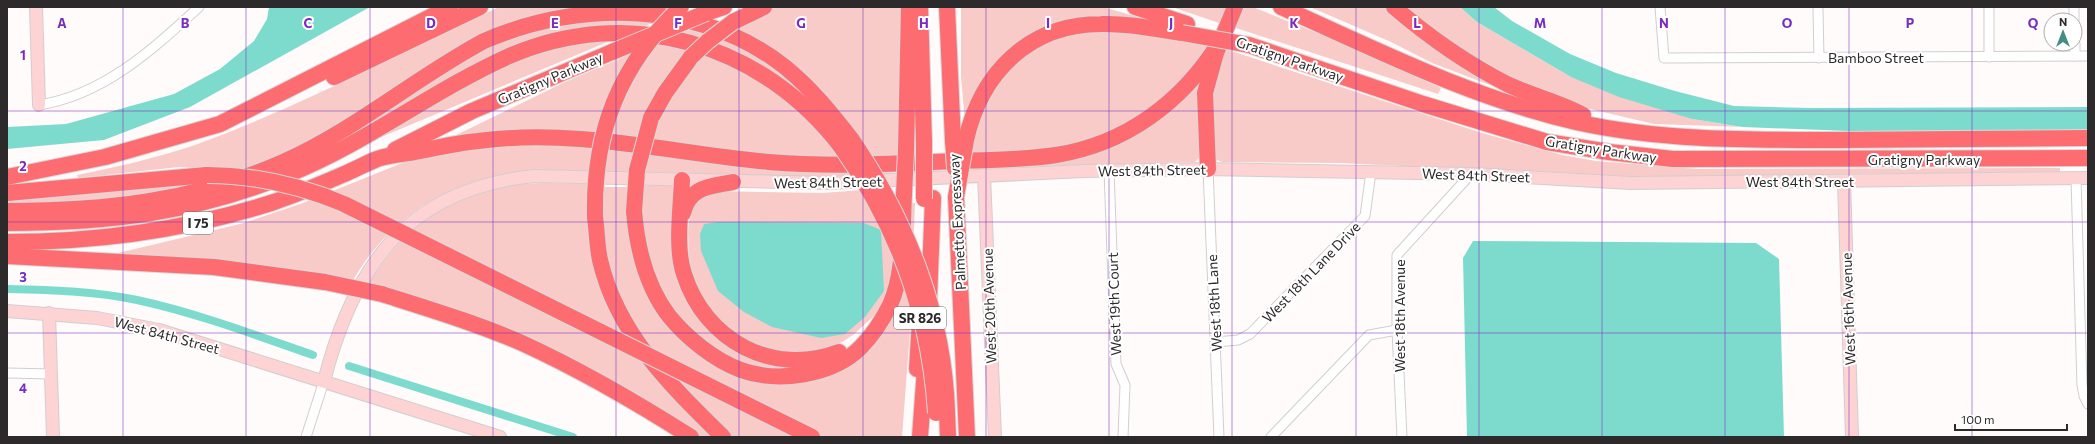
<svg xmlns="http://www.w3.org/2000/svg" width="2095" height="444" font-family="Commissioner,sans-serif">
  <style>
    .green { fill: #f8cbc9 }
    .water { fill: #7ddbce }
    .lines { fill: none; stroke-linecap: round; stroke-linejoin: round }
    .canal { stroke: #7ddbce; stroke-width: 8 }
    .street-casing { stroke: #d3cece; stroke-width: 11 }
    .secondary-casing { stroke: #d3cece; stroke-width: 14 }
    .highway-casing { stroke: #d9d9d9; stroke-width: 18 }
    .street { stroke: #fff; stroke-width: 9 }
    .secondary { stroke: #fed3d4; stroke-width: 12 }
    .highway { stroke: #fc6c70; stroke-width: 16 }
    .highway-bridge-casing { stroke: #d9d9d9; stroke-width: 18; stroke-linecap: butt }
    .highway-bridge { stroke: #fc6c70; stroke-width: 16 }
    .grid { fill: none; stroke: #7b2cbf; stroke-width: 1; stroke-opacity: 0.55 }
    .labels { text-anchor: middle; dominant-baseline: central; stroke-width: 4; stroke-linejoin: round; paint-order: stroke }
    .shield { fill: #fff; stroke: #6b6a6a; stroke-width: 1 }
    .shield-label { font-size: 13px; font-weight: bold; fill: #2c2a2a }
    .street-label { font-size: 14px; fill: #2c2a2a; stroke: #fff }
    .grid-label { font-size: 13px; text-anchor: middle; font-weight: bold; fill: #7b2cbf; stroke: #fff; stroke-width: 4; stroke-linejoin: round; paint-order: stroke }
  </style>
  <rect width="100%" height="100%" fill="#fffbfa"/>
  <g class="green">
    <path d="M 499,7 L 577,7 L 522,20 L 364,114 L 252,171 L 179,167 L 78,178 L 77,175 C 117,167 156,158 195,145 C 299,107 398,54 499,7 Z"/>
    <polygon points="772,7 905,7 900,160 872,161 842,118 733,29"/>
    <polygon points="961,7 1103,7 1166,25 1037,36 965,121 961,77"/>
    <polygon points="1172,7 1229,7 1222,24"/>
    <polygon points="1241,7 1253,7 1332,39 1441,88 1438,94 1233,27"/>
    <polygon points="1310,7 1392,7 1524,98 1432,63 1391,42"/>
    <polygon points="1402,7 1460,7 1477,22 1571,77 1692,119 1743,127 1654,124 1582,107 1536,90 1475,61"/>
    <polygon points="561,19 660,20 643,27 566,32 328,151 347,135 478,50"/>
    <polygon points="697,27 769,62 819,108 726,48 681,33"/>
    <polygon points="1102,29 1212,45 1157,108 1082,146 971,157 973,140 985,101 1019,57 1056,37"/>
    <polygon points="617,38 360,146 469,83 543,48"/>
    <polygon points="664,40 693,47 639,139 608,134 612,117 651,46"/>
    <polygon points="1222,48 1482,133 1562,155 1596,161 1697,169 2060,168 2060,172 1834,174 1676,179 1339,163 1222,162 1215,159 1209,88"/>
    <polygon points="705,51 752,76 799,111 844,161 824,161 650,140 663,106"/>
    <polygon points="633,53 598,134 442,142 565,82"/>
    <polygon points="1204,79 1200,157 1195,162 970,168 1066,159"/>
    <path d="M 501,140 L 890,170 L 889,174 L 826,178 L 545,171 C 460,175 396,206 352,282 L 114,254 L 244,223 L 303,203 L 412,159 Z"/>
    <polygon points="217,180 146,197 7,207 7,201"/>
    <path d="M 546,183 L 591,184 L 609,299 L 718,437 L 700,437 L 666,414 L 367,285 C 411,217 463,183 546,183 Z"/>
    <path d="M 640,185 L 672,186 L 675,190 L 675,243 L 708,323 L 803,366 C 796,367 789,369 782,370 C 729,374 671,318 652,272 C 641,245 641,214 640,185 Z"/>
    <path d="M 600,187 L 629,187 L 644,275 L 712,359 L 809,377 L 885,325 L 909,203 L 915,203 L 910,331 L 902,437 L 731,437 C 676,381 620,329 604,248 C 600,228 601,206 600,187 Z"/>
    <polygon points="862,190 897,261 892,284 875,315 853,335 842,342 822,350 793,354 756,346 721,323 701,295 691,270 689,259 688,232 691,204 714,191 822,193"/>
  </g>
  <g class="water">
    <polygon points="269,7 370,7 190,107 104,140 7,149 7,127 66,124 174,94 220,69 254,41 267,19"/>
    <polygon points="1460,7 1494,7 1512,21 1570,54 1616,73 1675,91 1734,106 1811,108 2088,107 2088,130 1848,131 1743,127 1692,119 1619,97 1571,77 1477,22"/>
    <polygon points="718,222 864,223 881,230 884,291 865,317 845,334 821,338 772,327 744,312 718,291 701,251 700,234 704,224"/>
    <polygon points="1473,241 1756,243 1779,259 1784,437 1467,437 1463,258"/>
  </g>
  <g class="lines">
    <g class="canal">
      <path d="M 7,289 C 51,290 94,291 137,300 C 197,313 255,335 313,355"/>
      <polyline points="349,366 573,437"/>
    </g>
    <defs>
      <g id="street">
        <polyline points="1660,7 1664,58 2088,56"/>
        <polyline points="1989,7 1989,57"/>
        <polyline points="2074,7 2074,20"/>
        <polyline points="1818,9 1819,58"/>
        <polyline points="2075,44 2075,56"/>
        <path d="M 39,105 C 104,95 153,49 199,7"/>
        <polyline points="1208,169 1219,437"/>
        <polyline points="1109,170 1116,364 1125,385 1123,437"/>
        <polyline points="2076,178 2082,385 2084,396 2088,404"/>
        <polyline points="1216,342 1238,340 1250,334 1365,216 1371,172"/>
        <polyline points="7,373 52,374"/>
        <polyline points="306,437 324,381"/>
        <polyline points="1271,437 1369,335 1397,330"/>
        <polyline points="1402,437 1397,330 1397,255 1471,174"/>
      </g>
      <g id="secondary">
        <polyline points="36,7 39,105"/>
        <polyline points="984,175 995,437"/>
        <polyline points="1844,181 1852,437"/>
        <polyline points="7,311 97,318 159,330 500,437"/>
        <polyline points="49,313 53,437"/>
        <path d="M 324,381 C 354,265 407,189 534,176 L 830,183 L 1084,171 L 1208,169 L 1471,174 L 1631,183 L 2088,178"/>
      </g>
      <g id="highway">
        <polyline points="920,7 924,142"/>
        <polyline points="947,7 953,141"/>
        <polyline points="1135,7 1187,24"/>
        <path d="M 1281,7 C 1377,50 1472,98 1576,122 C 1662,141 1750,140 1838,140 C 1921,139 2005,139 2088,138"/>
        <path d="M 1394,7 C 1429,37 1466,63 1507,84 C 1532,96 1559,102 1583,115"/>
        <polyline points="706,13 724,7"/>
        <polyline points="733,22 764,7"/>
        <polyline points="1249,45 1423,104 1547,142 1609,152 1673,159 2088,158"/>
        <polyline points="334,77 480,7"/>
        <polyline points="651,118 665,93 691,57"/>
        <path d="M 966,140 C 981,73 1029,24 1101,24 C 1128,23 1156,29 1182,33"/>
        <polyline points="395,150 472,111 612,52"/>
        <polyline points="906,151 909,7"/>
        <polyline points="1208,169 1205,93 1216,53 1235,7"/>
        <polyline points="7,177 105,157 220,124 450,7"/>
        <path d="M 682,180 C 681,208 675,248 684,274 C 705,341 773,377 839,352"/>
        <polyline points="7,193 207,175"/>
        <polyline points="956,197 967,437"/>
        <path d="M 7,211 C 104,211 192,202 283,162 C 355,130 415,78 484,41 C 580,0 700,0 785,67 C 811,88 832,114 852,140"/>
        <path d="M 634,211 C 637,248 646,286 669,316 C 687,338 714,360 741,370 C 777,383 833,376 861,347 C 872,336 883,319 890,305 C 905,272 902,230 904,194"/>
        <path d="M 683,213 C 690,186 710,187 733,182"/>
        <path d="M 595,217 C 597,231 597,246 600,260 C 617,334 671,386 723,437"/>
        <path d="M 7,223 C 108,223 195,213 289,174 C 366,143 432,91 507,57 C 628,3 763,43 842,148"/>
        <path d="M 7,242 C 97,242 185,230 271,203 C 295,195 319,185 342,175 C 354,170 365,164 377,159 C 389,155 403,154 415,152 C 436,148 457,143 478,141 C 577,128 671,153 769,162 C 831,167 893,164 954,161 C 988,160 1023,160 1056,155 C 1126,144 1182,102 1219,43"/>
        <polyline points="7,256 214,267 325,282"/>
        <path d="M 382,294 C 429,309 476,323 522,343 C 581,370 636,402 691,437"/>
        <polyline points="929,300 933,198"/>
        <polyline points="917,369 920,320"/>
        <polyline points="947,412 948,437"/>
        <polyline points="920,437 926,355"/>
      </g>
    </defs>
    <use href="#street" class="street-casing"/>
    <use href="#secondary" class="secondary-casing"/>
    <use href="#highway" class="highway-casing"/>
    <use href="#street" class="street"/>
    <use href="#secondary" class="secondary"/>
    <use href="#highway" class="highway"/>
    <defs>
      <g id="highway-bridge">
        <polyline points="1182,33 1249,45"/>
        <polyline points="612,52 706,13"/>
        <polyline points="691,57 708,41 733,22"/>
        <path d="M 852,140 C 907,221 944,314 947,412"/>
        <polyline points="953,141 955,168"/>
        <polyline points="924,142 924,199"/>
        <path d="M 842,148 C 898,227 930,317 936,413"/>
        <path d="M 207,175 C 256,175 299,185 344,204 L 812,437"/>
        <polyline points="904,194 906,151"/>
        <polyline points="956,197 966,140"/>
        <polyline points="634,211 637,170 651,118"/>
        <path d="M 595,217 C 593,133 619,65 681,7"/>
        <polyline points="325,282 382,294"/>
      </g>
    </defs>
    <use href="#highway-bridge" class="highway-bridge-casing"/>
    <use href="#highway-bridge" class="highway-bridge"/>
  </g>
  <path class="grid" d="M 123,7 L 123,437M 246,7 L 246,437M 370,7 L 370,437M 493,7 L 493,437M 616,7 L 616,437M 739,7 L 739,437M 863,7 L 863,437M 986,7 L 986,437M 1109,7 L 1109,437M 1232,7 L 1232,437M 1356,7 L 1356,437M 1479,7 L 1479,437M 1602,7 L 1602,437M 1725,7 L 1725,437M 1849,7 L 1849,437M 1972,7 L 1972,437M 7,111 L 2088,111M 7,222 L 2088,222M 7,333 L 2088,333"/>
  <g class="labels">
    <g class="shield">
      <rect x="183" y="212" width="30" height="22" rx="3"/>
      <rect x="894" y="307" width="52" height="22" rx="3"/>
    </g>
    <g class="shield-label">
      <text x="198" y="223">I 75</text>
      <text x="920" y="318">SR 826</text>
    </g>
    <g class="street-label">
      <text x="1876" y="57">Bamboo Street</text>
      <text transform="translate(1290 59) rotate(19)">Gratigny Parkway</text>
      <text transform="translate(550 78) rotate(-23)">Gratigny Parkway</text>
      <text transform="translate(1601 149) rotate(9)">Gratigny Parkway</text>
      <text x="1924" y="159">Gratigny Parkway</text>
      <text transform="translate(1152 170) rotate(-1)">West 84th Street</text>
      <text transform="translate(1476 175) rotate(2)">West 84th Street</text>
      <text x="1800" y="181">West 84th Street</text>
      <text transform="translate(828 182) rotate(-1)">West 84th Street</text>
      <text transform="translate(957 222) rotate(-93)">Palmetto Expressway</text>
      <text transform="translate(1311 272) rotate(-46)">West 18th Lane Drive</text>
      <text transform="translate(1214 303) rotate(-93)">West 18th Lane</text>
      <text transform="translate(1114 304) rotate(-92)">West 19th Court</text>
      <text transform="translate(989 306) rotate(-92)">West 20th Avenue</text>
      <text transform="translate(1848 309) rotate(-92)">West 16th Avenue</text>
      <text transform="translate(1399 316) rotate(-90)">West 18th Avenue</text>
      <text transform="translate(167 335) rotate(15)">West 84th Street</text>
    </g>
  </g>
  <g class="grid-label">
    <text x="62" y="28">A</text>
    <text x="185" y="28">B</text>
    <text x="308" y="28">C</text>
    <text x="431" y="28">D</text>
    <text x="555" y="28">E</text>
    <text x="678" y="28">F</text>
    <text x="801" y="28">G</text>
    <text x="924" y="28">H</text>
    <text x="1048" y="28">I</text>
    <text x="1171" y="28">J</text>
    <text x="1294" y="28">K</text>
    <text x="1417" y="28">L</text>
    <text x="1540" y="28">M</text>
    <text x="1664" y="28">N</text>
    <text x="1787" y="28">O</text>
    <text x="1910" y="28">P</text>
    <text x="2033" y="28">Q</text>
    <text x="23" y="60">1</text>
    <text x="23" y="171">2</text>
    <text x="23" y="282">3</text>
    <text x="23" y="393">4</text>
  </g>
  <rect width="2095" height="444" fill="none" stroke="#2c2a2a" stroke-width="16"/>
  <g transform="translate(2063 32)"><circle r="19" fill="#ffffff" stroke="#abaaaa"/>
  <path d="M0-3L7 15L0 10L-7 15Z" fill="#468c83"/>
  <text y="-6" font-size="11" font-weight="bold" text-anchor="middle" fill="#2c2a2a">N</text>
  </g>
  <path d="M1955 424v6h112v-6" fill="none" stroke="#2c2a2a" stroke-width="2"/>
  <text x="1961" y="424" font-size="12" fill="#2c2a2a" stroke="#ffffff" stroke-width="3" paint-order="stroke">100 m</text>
</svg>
